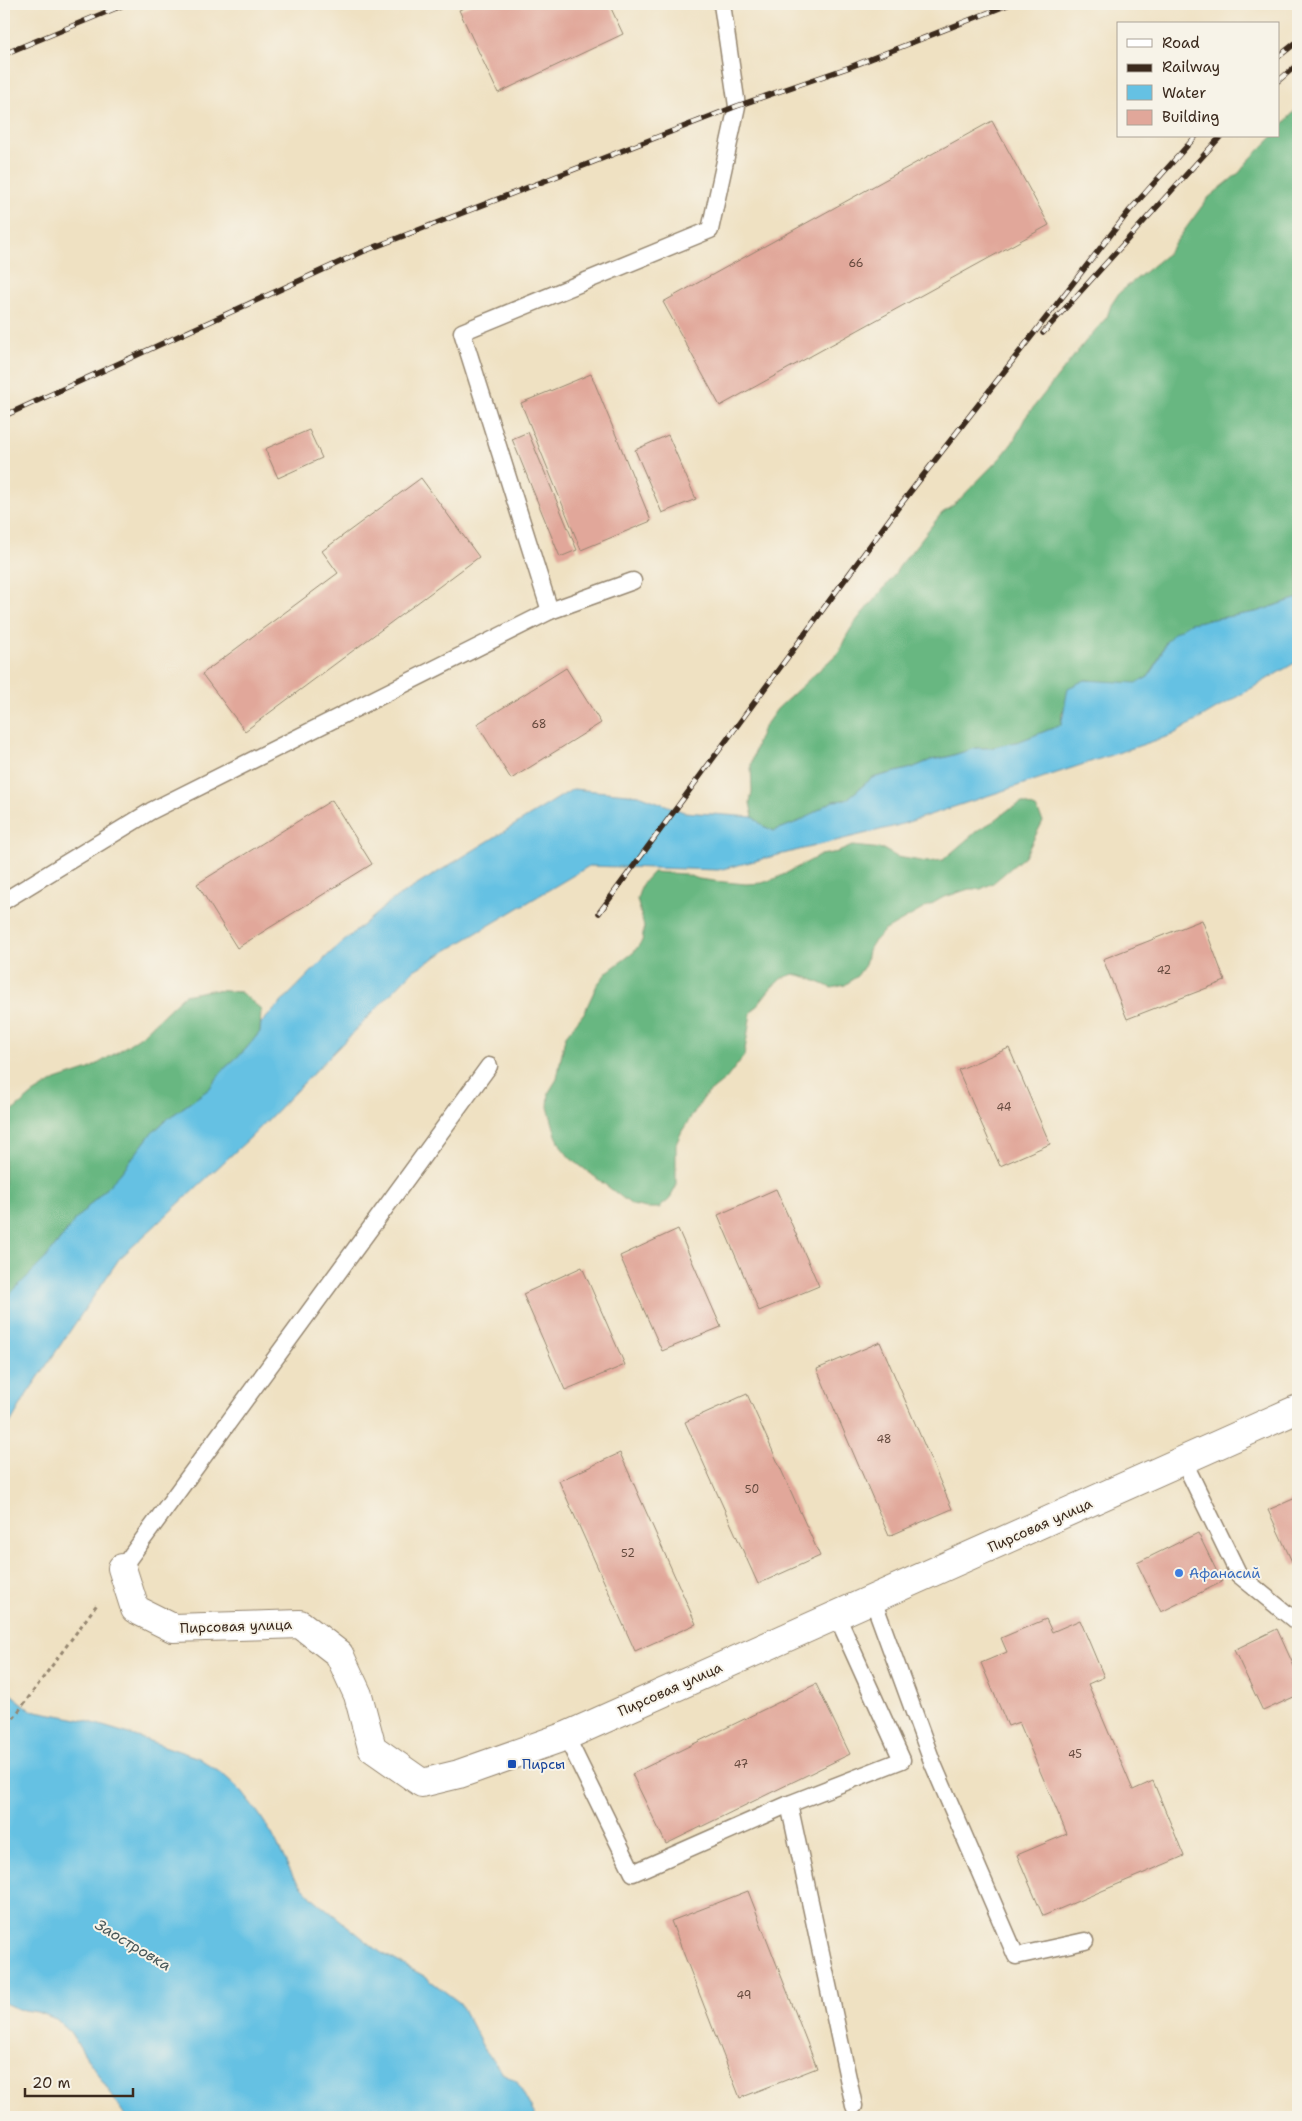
<svg xmlns="http://www.w3.org/2000/svg" width="1302" height="2121" font-family="'Shantell Sans',sans-serif">
  <style>
    .forest { fill: #68b781; stroke: #527050 }
    .water { fill: #65c1e3; stroke: #507680 }
    .building { fill: #e1a79a }
    .lines { fill: none; stroke-linecap: round; stroke-linejoin: round }
    .service-casing { stroke: #958670; stroke-width: 19 }
    .minor-casing { stroke: #958670; stroke-width: 30 }
    .path { stroke: #958670; stroke-width: 3; stroke-dasharray: 4 4; stroke-linecap: butt }
    .service { stroke: #fff; stroke-width: 16 }
    .minor { stroke: #fff; stroke-width: 28 }
    .rail-casing { stroke: #3b2a1e; stroke-width: 5.5 }
    .rail { stroke: #f7f3e8; stroke-width: 4; stroke-dasharray: 11; stroke-linecap: butt }
    .shop-dot { fill: #3f7fe0; stroke: #f7f3e8; stroke-width: 2 }
    .transit-dot { fill: #1a4fb4; stroke: #f7f3e8; stroke-width: 2 }
    .labels { text-anchor: middle; dominant-baseline: central; stroke-width: 4; stroke-linejoin: round; paint-order: stroke }
    .number-label { font-size: 11px; fill: #64493d }
    .street-label { font-size: 14px; fill: #3b2a1e; stroke: #f7f3e8 }
    .shop-label { font-size: 14px; fill: #366cbe; stroke: #f7f3e8; text-anchor: start }
    .transit-label { font-size: 14px; fill: #164399; stroke: #f7f3e8; text-anchor: start }
    .water-label { font-size: 15px; font-style: italic; fill: #485759; stroke: #f7f3e8 }
  </style>
  <rect width="100%" height="100%" fill="#f7f3e8"/>
  <filter id="ink" filterUnits="userSpaceOnUse"><feTurbulence type="fractalNoise" baseFrequency=".02" numOctaves="2"/><feDisplacementMap in="SourceGraphic" scale="10" xChannelSelector="R" yChannelSelector="G"/><feConvolveMatrix kernelMatrix="1 2 1 2 8 2 1 2 1" color-interpolation-filters="sRGB"/></filter>
  <filter id="wash" filterUnits="userSpaceOnUse"><feTurbulence type="fractalNoise" baseFrequency=".0096" numOctaves="4" result="noise"/><feDisplacementMap in="SourceGraphic" scale="20" xChannelSelector="R" yChannelSelector="G"/><feGaussianBlur stdDeviation="1.12" result="paint"/><feColorMatrix in="noise" values="0 0 0 0 0 0 0 0 0 0 0 0 0 0 0 0 0 1.4 0 .05"/><feComposite in="paint" operator="in"/></filter>
  <g filter="url(#wash)">
    <rect width="100%" height="100%" fill="#efe1c2"/>
    <g class="forest">
      <path d="M 1298,107 L 1298,598 L 1256,612 L 1190,623 L 1166,642 L 1155,667 L 1148,677 L 1137,684 L 1085,680 L 1062,712 L 1061,725 L 1020,741 L 990,748 L 976,748 L 947,757 L 931,760 L 912,768 L 872,778 L 846,800 L 833,801 L 800,821 L 774,831 L 763,826 L 753,817 L 750,803 L 752,791 L 751,765 L 757,743 L 762,730 L 777,709 L 840,651 C 851,617 882,597 899,567 L 941,514 L 956,503 L 1002,456 L 1013,442 L 1025,418 L 1085,342 L 1107,317 L 1111,305 L 1119,293 L 1167,254 L 1208,198 L 1240,172 L 1248,161 L 1273,136 L 1278,136 L 1278,130 Z"/>
      <polygon points="1022,803 1036,808 1043,821 1025,856 993,883 981,889 969,889 942,898 884,931 875,940 868,951 865,965 857,976 845,985 832,988 806,977 794,974 782,978 770,989 751,1013 744,1056 726,1079 705,1096 682,1131 676,1144 676,1187 669,1200 659,1208 646,1208 632,1205 570,1158 562,1148 556,1135 548,1107 549,1092 557,1079 565,1037 584,1013 597,985 607,972 633,953 642,941 644,927 637,899 642,884 653,872 684,874 699,879 714,881 746,884 762,883 777,878 821,855 838,852 852,846 883,849 897,857 927,862 943,860 978,830 994,821 1008,810"/>
      <polygon points="211,990 240,992 261,1009 260,1032 245,1050 224,1069 209,1089 166,1120 150,1135 120,1174 77,1218 45,1259 4,1300 4,1118 33,1094 56,1080 89,1069 119,1051 141,1036 184,995"/>
    </g>
    <g class="water">
      <polygon points="1298,598 1298,661 1172,735 896,826 718,870 589,866 414,970 252,1136 119,1259 27,1394 4,1434 4,1300 45,1259 77,1218 120,1174 150,1135 166,1120 209,1089 224,1069 245,1050 260,1032 261,1023 329,954 391,901 573,789 639,795 684,812 753,817 763,826 774,831 800,821 833,801 846,800 872,778 912,768 931,760 947,757 976,748 990,748 1020,741 1061,725 1068,688 1085,680 1137,683 1148,677 1155,667 1166,642 1174,633 1190,623 1256,612"/>
      <polygon points="4,1685 12,1695 31,1710 83,1720 129,1734 199,1758 225,1776 242,1792 259,1814 272,1834 293,1876 314,1899 380,1952 424,1976 460,2003 483,2047 501,2071 517,2082 536,2117 126,2117 70,2032 56,2019 37,2012 18,2009 4,2003"/>
    </g>
    <g id="blocks">
      <g class="building">
        <polygon points="473,4 609,4 623,34 498,93 459,10"/>
        <polygon points="992,121 1049,225 720,406 663,302"/>
        <polygon points="591,374 651,521 581,550 521,403"/>
        <polygon points="309,430 322,458 278,478 265,449"/>
        <polygon points="528,432 577,550 560,557 512,439"/>
        <polygon points="668,435 696,499 662,513 635,450"/>
        <polygon points="421,478 479,557 245,731 202,674 338,573 322,551"/>
        <polygon points="566,668 601,723 511,779 477,724"/>
        <polygon points="332,800 372,864 237,948 197,884"/>
        <polygon points="1202,920 1225,981 1127,1019 1103,959"/>
        <polygon points="1009,1048 1050,1144 1000,1166 958,1070"/>
        <polygon points="776,1189 819,1286 759,1311 718,1215"/>
        <polygon points="678,1229 721,1327 662,1351 620,1256"/>
        <polygon points="582,1267 625,1365 565,1390 523,1294"/>
        <polygon points="880,1342 952,1509 889,1536 817,1369"/>
        <polygon points="747,1394 820,1556 758,1584 685,1422"/>
        <polygon points="620,1453 696,1624 635,1651 559,1481"/>
        <polygon points="1298,1497 1298,1564 1294,1566 1268,1510"/>
        <polygon points="1198,1533 1222,1582 1161,1612 1137,1563"/>
        <polygon points="1046,1619 1052,1632 1080,1620 1104,1677 1088,1684 1133,1790 1153,1781 1184,1856 1043,1916 1017,1855 1067,1834 1019,1722 1008,1726 981,1663 1007,1652 1001,1638"/>
        <polygon points="1277,1629 1298,1675 1298,1695 1263,1711 1234,1650"/>
        <polygon points="816,1684 850,1754 666,1844 632,1774"/>
        <polygon points="748,1891 817,2068 740,2098 671,1921"/>
      </g>
    </g>
  </g>
  <g filter="url(#ink)">
    <use href="#blocks" fill-opacity="0" stroke="#958670" stroke-width="1"/>
    <g class="lines">
      <defs>
        <g id="service">
          <polyline points="550,611 462,332 710,230 737,106 722,4"/>
          <polyline points="4,901 151,811 550,611 633,581"/>
          <polyline points="1183,1460 1239,1575 1298,1623"/>
          <polyline points="122,1568 489,1066"/>
          <polyline points="873,1600 933,1764 1016,1956 1085,1941"/>
          <polyline points="566,1736 633,1873 789,1804 902,1760 837,1616"/>
          <polyline points="789,1804 854,2106"/>
        </g>
        <polyline id="minor" points="122,1568 135,1609 173,1628 300,1624 339,1654 358,1695 372,1748 422,1783 459,1774 566,1736 1298,1409"/>
      </defs>
      <use href="#service" class="service-casing"/>
      <use href="#minor" class="minor-casing"/>
      <polyline class="path" points="4,1731 98,1603"/>
      <use href="#service" class="service"/>
      <use href="#minor" class="minor"/>
      <defs>
        <g id="rail">
          <polyline points="4,54 126,4"/>
          <polyline points="1278,57 1298,41"/>
          <polyline points="1278,81 1298,64"/>
          <polyline points="1043,333 1221,136"/>
          <polyline points="4,416 362,252 737,106 850,67 1010,4"/>
          <polyline points="599,913 897,509 1130,210 1196,136"/>
        </g>
      </defs>
      <use href="#rail" class="rail-casing"/>
      <use href="#rail" class="rail"/>
    </g>
  </g>
  <circle class="shop-dot" cx="1179" cy="1573" r="5"/>
  <rect class="transit-dot" x="507" y="1759" width="10" height="10" rx="2.5"/>
  <g class="labels">
    <g class="number-label">
      <text x="856" y="263">66</text>
      <text x="539" y="724">68</text>
      <text x="1164" y="970">42</text>
      <text x="1004" y="1107">44</text>
      <text x="884" y="1439">48</text>
      <text x="752" y="1489">50</text>
      <text x="628" y="1553">52</text>
      <text x="1075" y="1754">45</text>
      <text x="741" y="1764">47</text>
      <text x="744" y="1995">49</text>
    </g>
    <g class="street-label">
      <text transform="translate(1040 1525) rotate(-24)">Пирсовая улица</text>
      <text transform="translate(236 1626) rotate(-2)">Пирсовая улица</text>
      <text transform="translate(670 1689) rotate(-24)">Пирсовая улица</text>
    </g>
    <g class="shop-label">
      <text x="1189" y="1573">Афанасий</text>
    </g>
    <g class="transit-label">
      <text x="522" y="1764">Пирсы</text>
    </g>
    <g class="water-label">
      <text transform="translate(133 1945) rotate(31)">Заостровка</text>
    </g>
  </g>
  <rect width="1302" height="2121" fill="none" stroke="#f7f3e8" stroke-width="20"/>
  <rect x="1117" y="22" width="162" height="115" fill="#f7f3e8" stroke="#aca397"/>
  <rect x="1127" y="39" width="25" height="8" fill="#ffffff" stroke="#aca397"/>
  <text x="1162" y="48" font-size="15" fill="#3b2a1e">Road</text>
  <rect x="1127" y="64" width="25" height="8" fill="#3b2a1e" stroke="#aca397"/>
  <text x="1162" y="72" font-size="15" fill="#3b2a1e">Railway</text>
  <rect x="1127" y="85" width="25" height="15" fill="#65c1e3" stroke="#aca397"/>
  <text x="1162" y="98" font-size="15" fill="#3b2a1e">Water</text>
  <rect x="1127" y="110" width="25" height="15" fill="#e1a79a" stroke="#aca397"/>
  <text x="1162" y="122" font-size="15" fill="#3b2a1e">Building</text>
  <path d="M25 2088v8h108v-8" fill="none" stroke="#3b2a1e" stroke-width="2.5"/>
  <text x="32" y="2088" font-size="15" fill="#3b2a1e" stroke="#f7f3e8" stroke-width="4" paint-order="stroke">20 m</text>
</svg>
